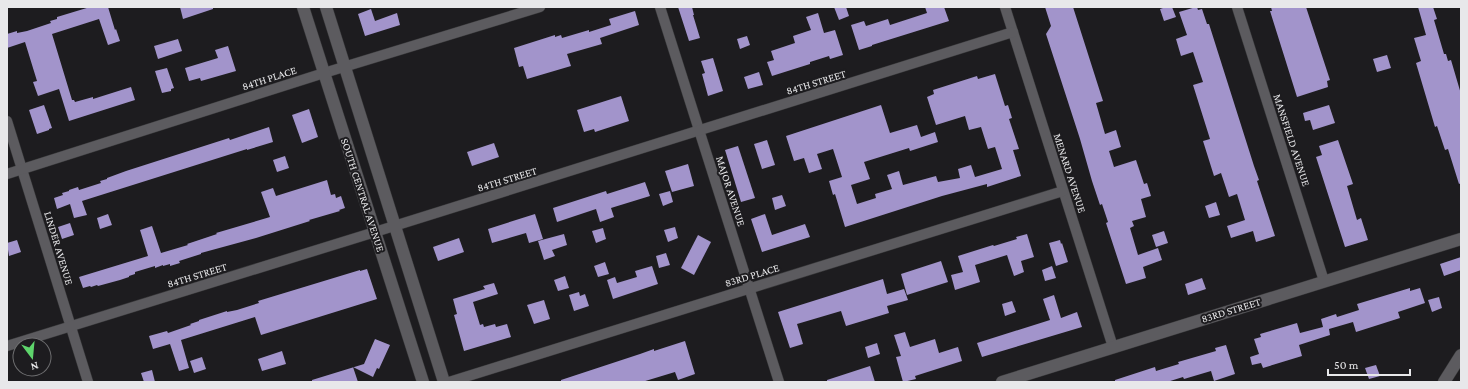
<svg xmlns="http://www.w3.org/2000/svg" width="1468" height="389" font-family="'Crimson Pro',serif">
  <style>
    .building { fill: #a294cb }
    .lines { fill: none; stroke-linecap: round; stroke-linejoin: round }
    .street-casing { stroke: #38383a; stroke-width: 11 }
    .secondary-casing { stroke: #38383a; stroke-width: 13 }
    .street { stroke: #5c5b5f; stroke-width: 10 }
    .secondary { stroke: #5c5b5f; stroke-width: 12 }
    .labels { text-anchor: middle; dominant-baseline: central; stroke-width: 4; stroke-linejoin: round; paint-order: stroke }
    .street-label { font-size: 11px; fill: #e8e8ea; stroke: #1d1c1f }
  </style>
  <rect width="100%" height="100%" fill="#1d1c1f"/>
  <g class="building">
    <polygon points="90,7 108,7 115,30 116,29 120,41 108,45 99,19 52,34 72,100 74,100 75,102 93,97 93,99 131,87 135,100 69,121 59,89 38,96 33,82 37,81 25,42 7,48 7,34 17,31 17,33 27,31 51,23 50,21 57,19 57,17"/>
    <polygon points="180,7 213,7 213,9 183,19"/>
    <polygon points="678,7 692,7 694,15 693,15 700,38 689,41"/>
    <polygon points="834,7 846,7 849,16 839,20"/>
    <polygon points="925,7 944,7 949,21 872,45 872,46 859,50 851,25 864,21 866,26 888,19 890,25 927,13"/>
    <polygon points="1045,7 1073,7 1103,101 1096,103 1105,134 1116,130 1121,147 1109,151 1114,167 1136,160 1144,184 1147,183 1151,196 1141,199 1146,217 1132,221 1134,226 1130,228 1138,255 1158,248 1162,260 1143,267 1146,278 1126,284 1106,223 1108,222 1102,204 1100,205 1092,181 1080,139 1046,34 1051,26"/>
    <polygon points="1166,7 1172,7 1176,17 1164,21 1160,9"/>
    <polygon points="1196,7 1197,7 1198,10 1202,9 1207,24 1209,24 1254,166 1259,180 1257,181 1275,236 1256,242 1253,231 1231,238 1227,226 1245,220 1237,194 1229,197 1221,173 1214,176 1203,141 1210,139 1193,85 1203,82 1193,52 1181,56 1176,39 1187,35 1179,12"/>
    <polygon points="1271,7 1306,7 1330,80 1327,81 1328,87 1297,97 1270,11 1272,11"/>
    <polygon points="1418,7 1433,7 1437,19 1434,20 1444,54 1446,54 1448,61 1451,60 1461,94 1461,183 1459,184 1448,149 1445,150 1437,126 1435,127 1416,63 1421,61 1414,38 1426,35"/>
    <polygon points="371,9 375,21 397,13 400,25 365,36 358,14"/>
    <polygon points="635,11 639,25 600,38 602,44 567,54 571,66 527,79 523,66 519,67 514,48 555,35 555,37 561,35 562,38 589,30 589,32 611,25 609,19"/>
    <polygon points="818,13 824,33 835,30 843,55 830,59 829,56 810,62 810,64 772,76 767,62 774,60 771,51 795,43 793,36 811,30 806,17"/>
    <polygon points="747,36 750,45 740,49 737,39"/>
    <polygon points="178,39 182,51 158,59 154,46"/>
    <polygon points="228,46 236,71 201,81 200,78 189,81 185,68 218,58 215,50"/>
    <polygon points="1387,55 1391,68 1377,72 1373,59"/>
    <polygon points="713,58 723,91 708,96 702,74 705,73 701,61"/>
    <polygon points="167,68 174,88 171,89 171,91 162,93 155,71"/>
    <polygon points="759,72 763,85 748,89 744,77"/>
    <polygon points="995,74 1005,106 1008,105 1012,118 1009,119 1019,149 1013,150 1021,176 987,187 987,184 942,196 845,227 835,194 833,195 829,181 842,177 833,149 817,154 822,169 809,173 804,158 794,161 786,136 881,105 890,133 917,125 921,137 935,132 938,142 910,151 909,148 864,162 870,179 851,185 857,204 876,198 875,194 892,189 887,175 899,171 903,185 936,176 938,182 960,178 958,169 971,165 975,177 1002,169 995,147 988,149 981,127 969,130 965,116 936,125 927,97 934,94 933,90 977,76 978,79"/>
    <polygon points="621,96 629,121 595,132 594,129 584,132 577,110"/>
    <polygon points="44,105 52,128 49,129 49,130 37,134 29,110"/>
    <polygon points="1329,105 1335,123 1313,130 1310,120 1305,121 1303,113"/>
    <polygon points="309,109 318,137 302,143 292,115"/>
    <polygon points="269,127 273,142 247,150 247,149 82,201 87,215 74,218 70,204 57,209 54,198 63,195 62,193 69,191 69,190 78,187 79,190 101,183 100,181 107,179 107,178 126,171 229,138 230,140"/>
    <polygon points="767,140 775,165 762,169 754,144"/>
    <polygon points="1338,140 1353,184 1347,186 1357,220 1361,218 1368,240 1345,247 1316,157 1322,155 1319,146"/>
    <polygon points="494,143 499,157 472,166 467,152"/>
    <polygon points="738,146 755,198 741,202 725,150"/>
    <polygon points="285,156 289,168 277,172 273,160"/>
    <polygon points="688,164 694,186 672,192 665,171"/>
    <polygon points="327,180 331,195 335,194 336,198 341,196 345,208 339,210 340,211 309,220 310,221 256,238 201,253 201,254 179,261 180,263 170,266 170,264 163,266 163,265 155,268 155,266 135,272 135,274 129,276 129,277 120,280 98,286 97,285 91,287 90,286 83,288 79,277 148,256 140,230 152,226 161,253 188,245 187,244 217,234 216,233 270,217 261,192 273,188 276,196"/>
    <polygon points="645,182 650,196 611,208 614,217 600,222 596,209 557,222 553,208 606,191 607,194"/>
    <polygon points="670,191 673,202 663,206 659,194"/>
    <polygon points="782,195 786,206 775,210 772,198"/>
    <polygon points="1216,202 1220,215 1209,218 1205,206"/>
    <polygon points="108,214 112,225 100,229 97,218"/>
    <polygon points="535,214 543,239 529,243 526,233 492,243 488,229"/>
    <polygon points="765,214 772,235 805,224 810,237 762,252 751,219"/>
    <polygon points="70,223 74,235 62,239 58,227"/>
    <polygon points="675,227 678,238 668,242 664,230"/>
    <polygon points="603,228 606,239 596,243 592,231"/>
    <polygon points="1164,231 1168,243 1156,247 1152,235"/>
    <polygon points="564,234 567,245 552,250 555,256 544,260 538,241"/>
    <polygon points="1027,234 1034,257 1021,261 1024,272 1014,276 1007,255 975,265 980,282 955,290 951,275 963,272 958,256 993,245 994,246 1017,239 1016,237"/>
    <polygon points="698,235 711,242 694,275 681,268"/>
    <polygon points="459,238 464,252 438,261 433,247"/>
    <polygon points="17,240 21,252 9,256 7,243"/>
    <polygon points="1060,240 1061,244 1062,243 1068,262 1056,266 1049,243"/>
    <polygon points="666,253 670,265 659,268 656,256"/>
    <polygon points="1461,257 1461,270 1444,276 1440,264"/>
    <polygon points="941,261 948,282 907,295 901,274"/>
    <polygon points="605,262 609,274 598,277 594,266"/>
    <polygon points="652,266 658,284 613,299 607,280 615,277 617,283 637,277 635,271"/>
    <polygon points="1052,266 1056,278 1045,281 1042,270"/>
    <polygon points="367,269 377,299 261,335 255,317 181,340 189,368 179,371 170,344 153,349 149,336 167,331 168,333 191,325 190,324 199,321 199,320 227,311 227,312 237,310 259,303 258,301 360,270 360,271"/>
    <polygon points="565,276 569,288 558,291 554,280"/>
    <polygon points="1202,278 1206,289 1188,295 1185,284"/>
    <polygon points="883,279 887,294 904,289 908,300 887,306 889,313 846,326 841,311 797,324 803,344 790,348 778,312"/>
    <polygon points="494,283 498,294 473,302 480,325 483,324 484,327 495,324 496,327 507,324 511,337 464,351 454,315 457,314 453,299 485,289 483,286"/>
    <polygon points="1410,288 1410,291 1420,288 1425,303 1398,312 1400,318 1356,332 1353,322 1329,329 1330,335 1299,345 1302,356 1263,368 1261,363 1252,365 1250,357 1259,354 1254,339 1261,337 1260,334 1297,323 1300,333 1323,327 1321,319 1336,314 1337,317 1359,310 1357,304"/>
    <polygon points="579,292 580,296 585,294 589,306 574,311 569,295"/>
    <polygon points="1054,295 1061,318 1077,312 1082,327 982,357 977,343 1050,320 1043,299"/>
    <polygon points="1439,297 1442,308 1432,312 1428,300"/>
    <polygon points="544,300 550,319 534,324 527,305"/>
    <polygon points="1012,301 1016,312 1005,316 1002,304"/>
    <polygon points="905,332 910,347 935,339 939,353 958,347 962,361 915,376 916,379 903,382 896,357 901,356 894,335"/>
    <polygon points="375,339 390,345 379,369 377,368 373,377 353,367 358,382 312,382 312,380 364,364"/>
    <polygon points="685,341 695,374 678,380 675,372 642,382 561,382 561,380 640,354 654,349 654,351"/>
    <polygon points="877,343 880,354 868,358 865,347"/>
    <polygon points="1226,345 1235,374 1214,381 1211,371 1184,379 1183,377 1167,382 1115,382 1115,380 1155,367 1156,371 1179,364 1178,362 1216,351 1215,348"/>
    <polygon points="282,351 286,364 262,371 258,359"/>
    <polygon points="202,357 206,369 194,373 190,361"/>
    <polygon points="1376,365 1380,376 1369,379 1365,368"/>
    <polygon points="870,366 875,382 827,382 827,380"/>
    <polygon points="152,370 155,382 144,382 141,373"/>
  </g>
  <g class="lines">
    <defs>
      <g id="street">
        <polyline points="660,7 779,382"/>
        <polyline points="1005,7 1113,347"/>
        <polyline points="1237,7 1324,281"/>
        <polyline points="7,121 88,382"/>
        <polyline points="7,174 324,73 540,7"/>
        <polyline points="7,346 375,232 1013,32"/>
        <polyline points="449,382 1063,191"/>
      </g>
      <g id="secondary">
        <polyline points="303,7 423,382"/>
        <polyline points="326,7 444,382"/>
        <polyline points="1002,382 1461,239"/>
        <polyline points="1444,382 1461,355"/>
      </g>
    </defs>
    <use href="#street" class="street-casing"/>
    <use href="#secondary" class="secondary-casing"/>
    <use href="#street" class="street"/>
    <use href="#secondary" class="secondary"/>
  </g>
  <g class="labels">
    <g class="street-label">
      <text transform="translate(269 78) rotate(-18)">84TH PLACE</text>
      <text transform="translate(816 82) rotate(-17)">84TH STREET</text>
      <text transform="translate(1292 140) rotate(72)">MANSFIELD AVENUE</text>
      <text transform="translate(1070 173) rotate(72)">MENARD AVENUE</text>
      <text transform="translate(507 179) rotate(-17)">84TH STREET</text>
      <text transform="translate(731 191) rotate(72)">MAJOR AVENUE</text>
      <text transform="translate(363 195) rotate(72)">SOUTH CENTRAL AVENUE</text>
      <text transform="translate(59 248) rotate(73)">LINDER AVENUE</text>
      <text transform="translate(197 275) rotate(-17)">84TH STREET</text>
      <text transform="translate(752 275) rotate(-17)">83RD PLACE</text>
      <text transform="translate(1231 310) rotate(-17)">83RD STREET</text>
    </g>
  </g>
  <rect width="1468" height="389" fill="none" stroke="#e8e8ea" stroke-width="16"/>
  <g transform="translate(32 357) rotate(164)"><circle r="19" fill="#1d1c1f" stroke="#6e6e70"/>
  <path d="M0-3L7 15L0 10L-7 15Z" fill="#5ed56c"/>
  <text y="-6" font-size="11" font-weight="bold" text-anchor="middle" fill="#e8e8ea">N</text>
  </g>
  <path d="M1328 369v6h82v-6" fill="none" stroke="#e8e8ea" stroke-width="2"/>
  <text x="1334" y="369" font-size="12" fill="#e8e8ea" stroke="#1d1c1f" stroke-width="3" paint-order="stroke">50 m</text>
</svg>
